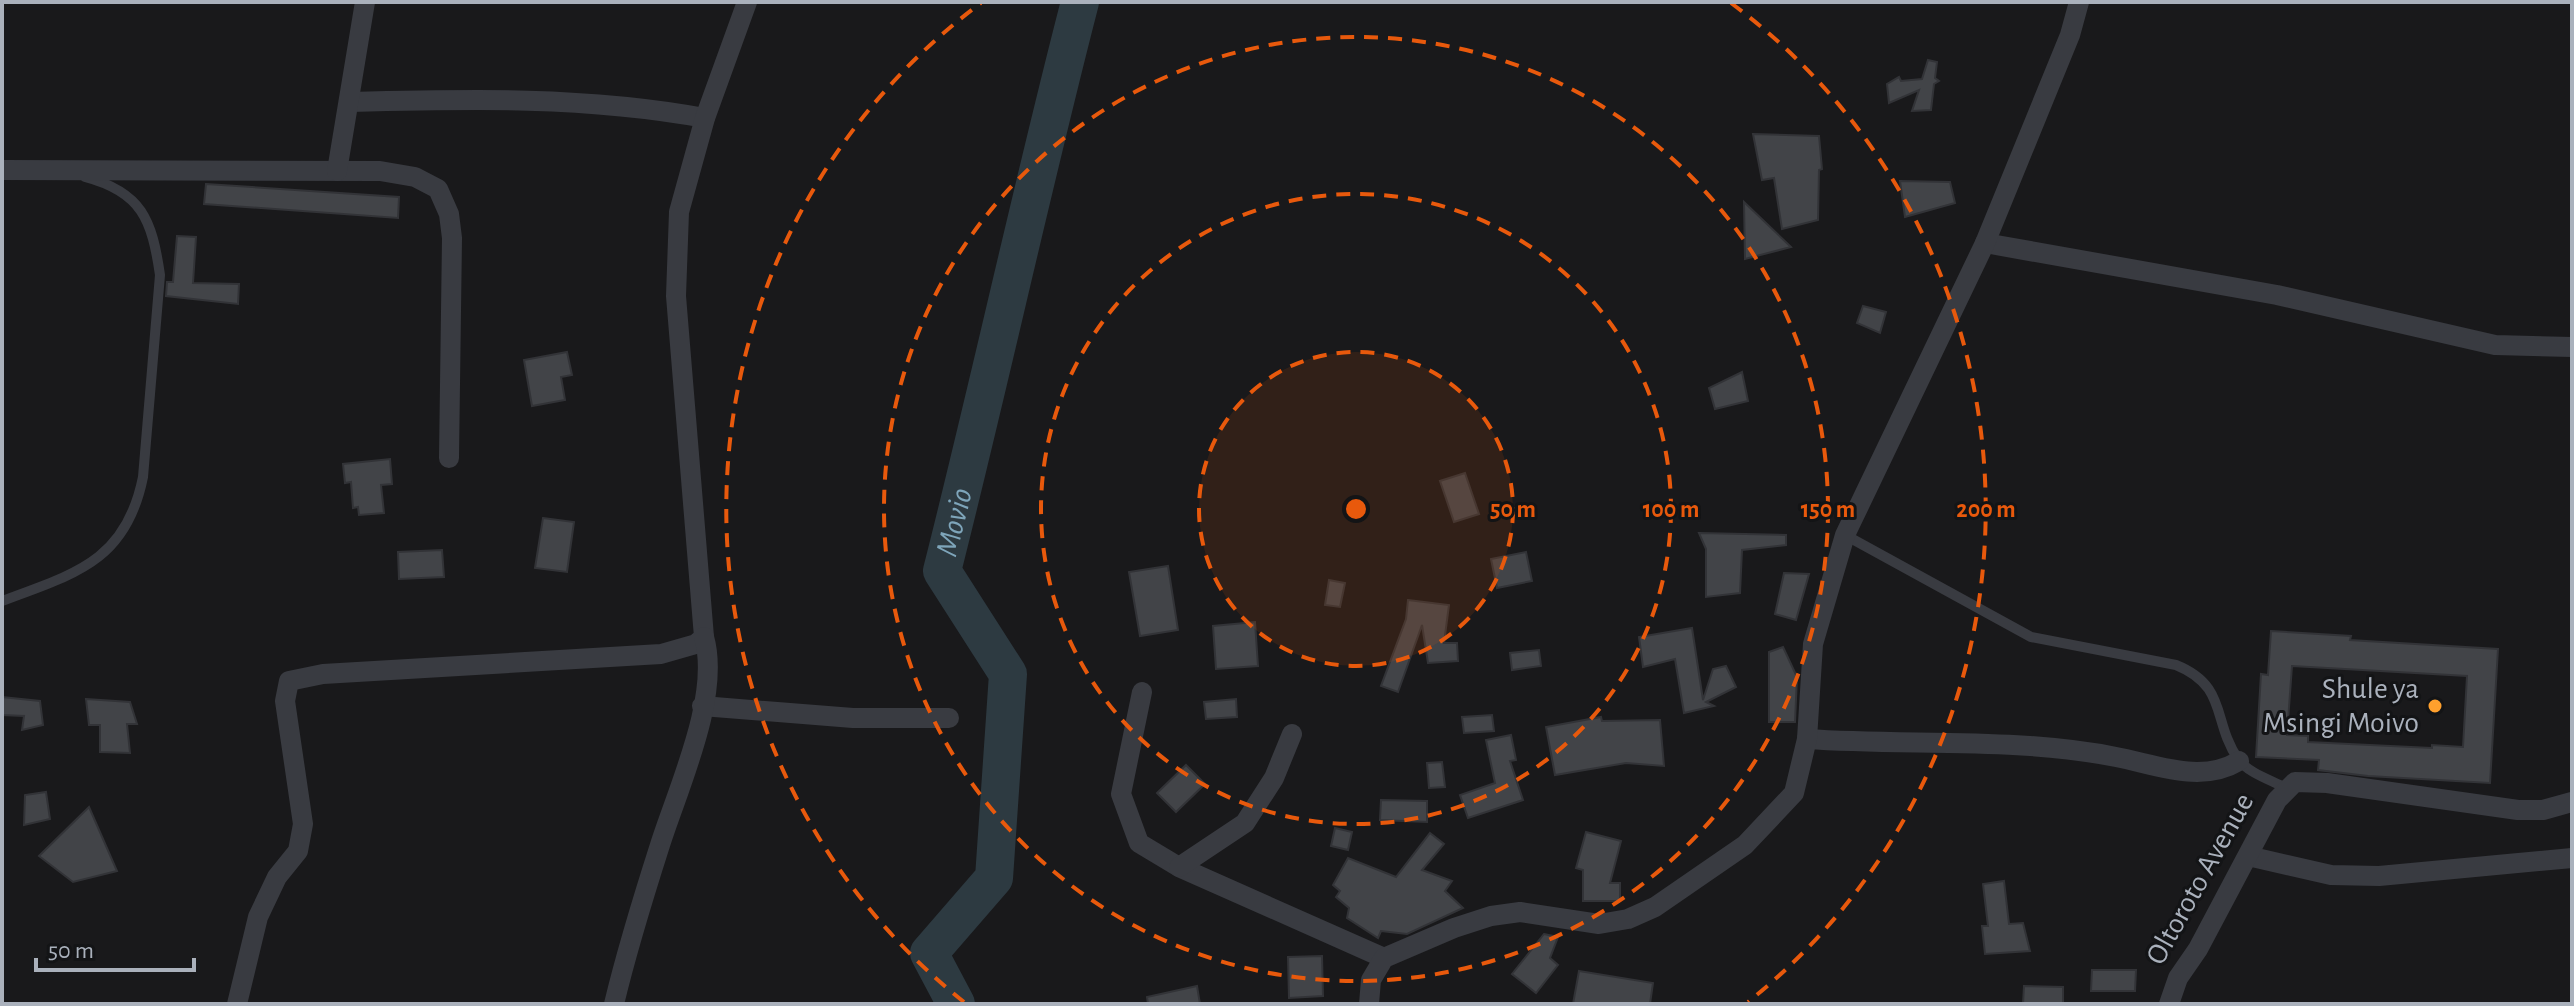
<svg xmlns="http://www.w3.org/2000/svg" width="2574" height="1006" font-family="'Alegreya Sans',sans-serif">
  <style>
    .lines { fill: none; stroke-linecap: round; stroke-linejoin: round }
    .river { stroke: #2d3a41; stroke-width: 38 }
    .building { fill: #424448; stroke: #323337; stroke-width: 2; fill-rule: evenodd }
    .lane { stroke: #393b41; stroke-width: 10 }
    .street { stroke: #393b41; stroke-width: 20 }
    .ring { fill: none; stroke: #e8590c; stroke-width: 4; stroke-dasharray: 14 10 }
    .poi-dot { fill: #ffa02d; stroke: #131416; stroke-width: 3 }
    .labels { text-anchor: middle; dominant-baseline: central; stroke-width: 6; stroke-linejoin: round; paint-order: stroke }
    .poi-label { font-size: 30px; fill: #aab1bc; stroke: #131416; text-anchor: end }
    .street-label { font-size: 30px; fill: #aab1bc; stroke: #131416 }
    .water-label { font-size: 32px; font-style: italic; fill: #7ea5ba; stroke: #131416 }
    .centre { fill: #e8590c; stroke: #131416; stroke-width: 4 }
    .ring-label { font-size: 24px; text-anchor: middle; font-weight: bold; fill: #e8590c; stroke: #131416; stroke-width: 6; stroke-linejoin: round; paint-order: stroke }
  </style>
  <rect width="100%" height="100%" fill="#19191b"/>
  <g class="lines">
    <path class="river" id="s1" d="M 956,1004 L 929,953 L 994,878 L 1008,674 L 942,571 C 990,382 1031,191 1080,2"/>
  </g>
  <g class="building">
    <polygon points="1928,60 1937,62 1935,78 1939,81 1934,84 1931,110 1912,111 1919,90 1889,103 1887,84 1899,77 1901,81 1922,79"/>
    <polygon points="1753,134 1819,136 1822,169 1819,170 1818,220 1782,229 1774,178 1762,180"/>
    <polygon points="1900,181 1950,182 1955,203 1905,217"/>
    <polygon points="206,184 399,197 398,218 204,204"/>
    <polygon points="1744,202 1791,247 1745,259"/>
    <polygon points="177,236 196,237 193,283 239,284 238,304 166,296 167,282 173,282"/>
    <polygon points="1863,306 1886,312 1880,333 1857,323"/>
    <polygon points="567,352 572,375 561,377 565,400 532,406 524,360"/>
    <polygon points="1742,372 1748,401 1715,409 1709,388"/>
    <polygon points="390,459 392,484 381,485 384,513 359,515 358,507 353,508 351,482 345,483 343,464"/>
    <polygon points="1465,473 1479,514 1454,522 1440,481"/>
    <polygon points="543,518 574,522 567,572 535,568"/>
    <polygon points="1699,533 1786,535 1786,545 1742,550 1740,593 1706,597 1706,549"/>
    <polygon points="442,550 444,577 399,579 398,552"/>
    <polygon points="1526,552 1532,581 1497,588 1491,559"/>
    <polygon points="1168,566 1178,630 1140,636 1129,572"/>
    <polygon points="1784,573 1809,574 1796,620 1775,614"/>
    <polygon points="1329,580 1345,583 1340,607 1325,605"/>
    <polygon points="1408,600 1449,605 1444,643 1457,643 1458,661 1428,663 1422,625 1398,692 1381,686 1406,619"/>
    <polygon points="1255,622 1258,666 1216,669 1213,626"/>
    <polygon points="1692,628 1703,700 1713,669 1726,666 1736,687 1706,702 1714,706 1684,713 1675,659 1643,667 1639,637"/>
    <path d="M 2271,631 L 2351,636 L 2350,640 L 2498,649 L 2490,783 L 2368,776 L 2318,770 L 2319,760 L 2256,757 L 2261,674 L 2268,675 ZM 2292,666 L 2467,676 L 2463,747 L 2432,745 L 2432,748 L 2308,742 L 2308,736 L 2287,735 Z"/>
    <polygon points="1783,647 1797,677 1795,722 1769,722 1769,652"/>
    <polygon points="1539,650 1541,666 1512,670 1510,653"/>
    <polygon points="2,697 40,701 43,725 22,730 24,716 2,715"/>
    <polygon points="86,699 130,702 137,724 127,724 130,753 100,752 100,725 89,725"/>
    <polygon points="1236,699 1237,717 1206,719 1204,702"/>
    <polygon points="1492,715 1494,731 1464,733 1462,717"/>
    <polygon points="1601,717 1602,721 1660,720 1664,766 1626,763 1555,775 1546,727"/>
    <polygon points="1511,735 1516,760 1510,761 1523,800 1468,818 1460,795 1495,783 1486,740"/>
    <polygon points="1442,762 1445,787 1429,788 1427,763"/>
    <polygon points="1186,765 1205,784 1176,812 1157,793"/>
    <polygon points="46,792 50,819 24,825 25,795"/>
    <polygon points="1381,800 1427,801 1427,822 1380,820"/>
    <polygon points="89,807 117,871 73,882 39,856"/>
    <polygon points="1335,828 1352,832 1348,850 1331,846"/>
    <polygon points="1586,832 1621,841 1610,883 1620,883 1620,901 1583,901 1583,870 1576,868"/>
    <polygon points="1430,833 1444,844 1422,870 1452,881 1445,891 1463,908 1407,934 1381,931 1378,938 1347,918 1349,908 1336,897 1340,891 1333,885 1348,858 1396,877"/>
    <polygon points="2004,881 2009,924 2023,923 2030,951 1985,954 1982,926 1988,926 1983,884"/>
    <polygon points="1544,934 1558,937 1550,958 1558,965 1536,993 1512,974"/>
    <polygon points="1322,956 1323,996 1289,998 1288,957"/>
    <polygon points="2092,970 2136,970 2135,991 2091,991"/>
    <polygon points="1579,971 1653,983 1650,1004 1573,1004"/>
    <polygon points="1197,986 1200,1004 1148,1004 1147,997"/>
    <polygon points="2024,986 2063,987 2063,1004 2023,1004"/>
  </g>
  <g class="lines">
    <g class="lane">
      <path d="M 1845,535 L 2031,637 L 2176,665 C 2228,686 2212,721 2238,759 C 2248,773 2271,780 2286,788"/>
      <path d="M 2,601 C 74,574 126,562 143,477 L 160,275 C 152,220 142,192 85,177"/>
    </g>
    <g class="street">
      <path d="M 349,102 C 469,99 586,96 705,118"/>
      <polyline points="2,170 380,171 415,177 438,189 449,214 452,238 449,458"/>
      <polyline points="337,171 365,2"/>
      <polyline points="1985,243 2277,295 2495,345 2572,347"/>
      <polyline points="1142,692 1121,794 1139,843 1179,867 1384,958"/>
      <polyline points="702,706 853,718 949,718"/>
      <path d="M 1807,739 C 1909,746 2016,737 2116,757 C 2158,765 2201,784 2239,761"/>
      <polyline points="2248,856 2331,875 2379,876 2572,858"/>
      <polyline points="1179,867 1245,823 1274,778 1292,734"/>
      <polyline points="237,1004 258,917 277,877 298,851 303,824 285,701 289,681 323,674 661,654 696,644 704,637 676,296 679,212 705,118 747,2"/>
      <path d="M 614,1004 C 627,950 643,898 660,845 C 678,788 721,696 704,637"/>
      <polyline points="1369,1004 1371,980 1384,958 1454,928 1491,916 1520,912 1599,924 1628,919 1655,907 1745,845 1794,793 1807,739 1813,644 1845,535 1985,243 2070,35 2079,2"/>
      <polyline points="2169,1004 2178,978 2198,949 2277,800 2295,782 2327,783 2518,810 2543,810 2572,802"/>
    </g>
  </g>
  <circle cx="1356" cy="509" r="157" fill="#e8590c" fill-opacity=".12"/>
  <g class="ring">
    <circle cx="1356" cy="509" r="157"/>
    <circle cx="1356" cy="509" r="315"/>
    <circle cx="1356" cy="509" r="472"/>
    <path d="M964 1002A630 630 0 0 1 981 3M1731 3A630 630 0 0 1 1748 1002"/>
  </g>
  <circle class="poi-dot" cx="2435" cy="706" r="8"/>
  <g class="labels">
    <g class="poi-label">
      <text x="2419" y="689">Shule ya<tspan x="2419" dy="34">Msingi Moivo</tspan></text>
    </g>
    <g class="street-label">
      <text transform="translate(2200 879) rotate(-61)">Oltoroto Avenue</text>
    </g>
    <g class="water-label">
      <text stroke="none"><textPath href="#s1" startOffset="534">Movio</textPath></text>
    </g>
  </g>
  <circle cx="1356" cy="509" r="12" class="centre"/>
  <g class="ring-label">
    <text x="1513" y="517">50 m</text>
    <text x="1671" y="517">100 m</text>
    <text x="1828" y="517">150 m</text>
    <text x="1986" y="517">200 m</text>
  </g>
  <rect width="2574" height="1006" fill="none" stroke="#aab1bc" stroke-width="8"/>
  <path d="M36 958v12h158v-12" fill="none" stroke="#aab1bc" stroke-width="4"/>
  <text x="48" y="958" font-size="24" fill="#aab1bc" stroke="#131416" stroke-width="6" paint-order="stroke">50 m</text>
</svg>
